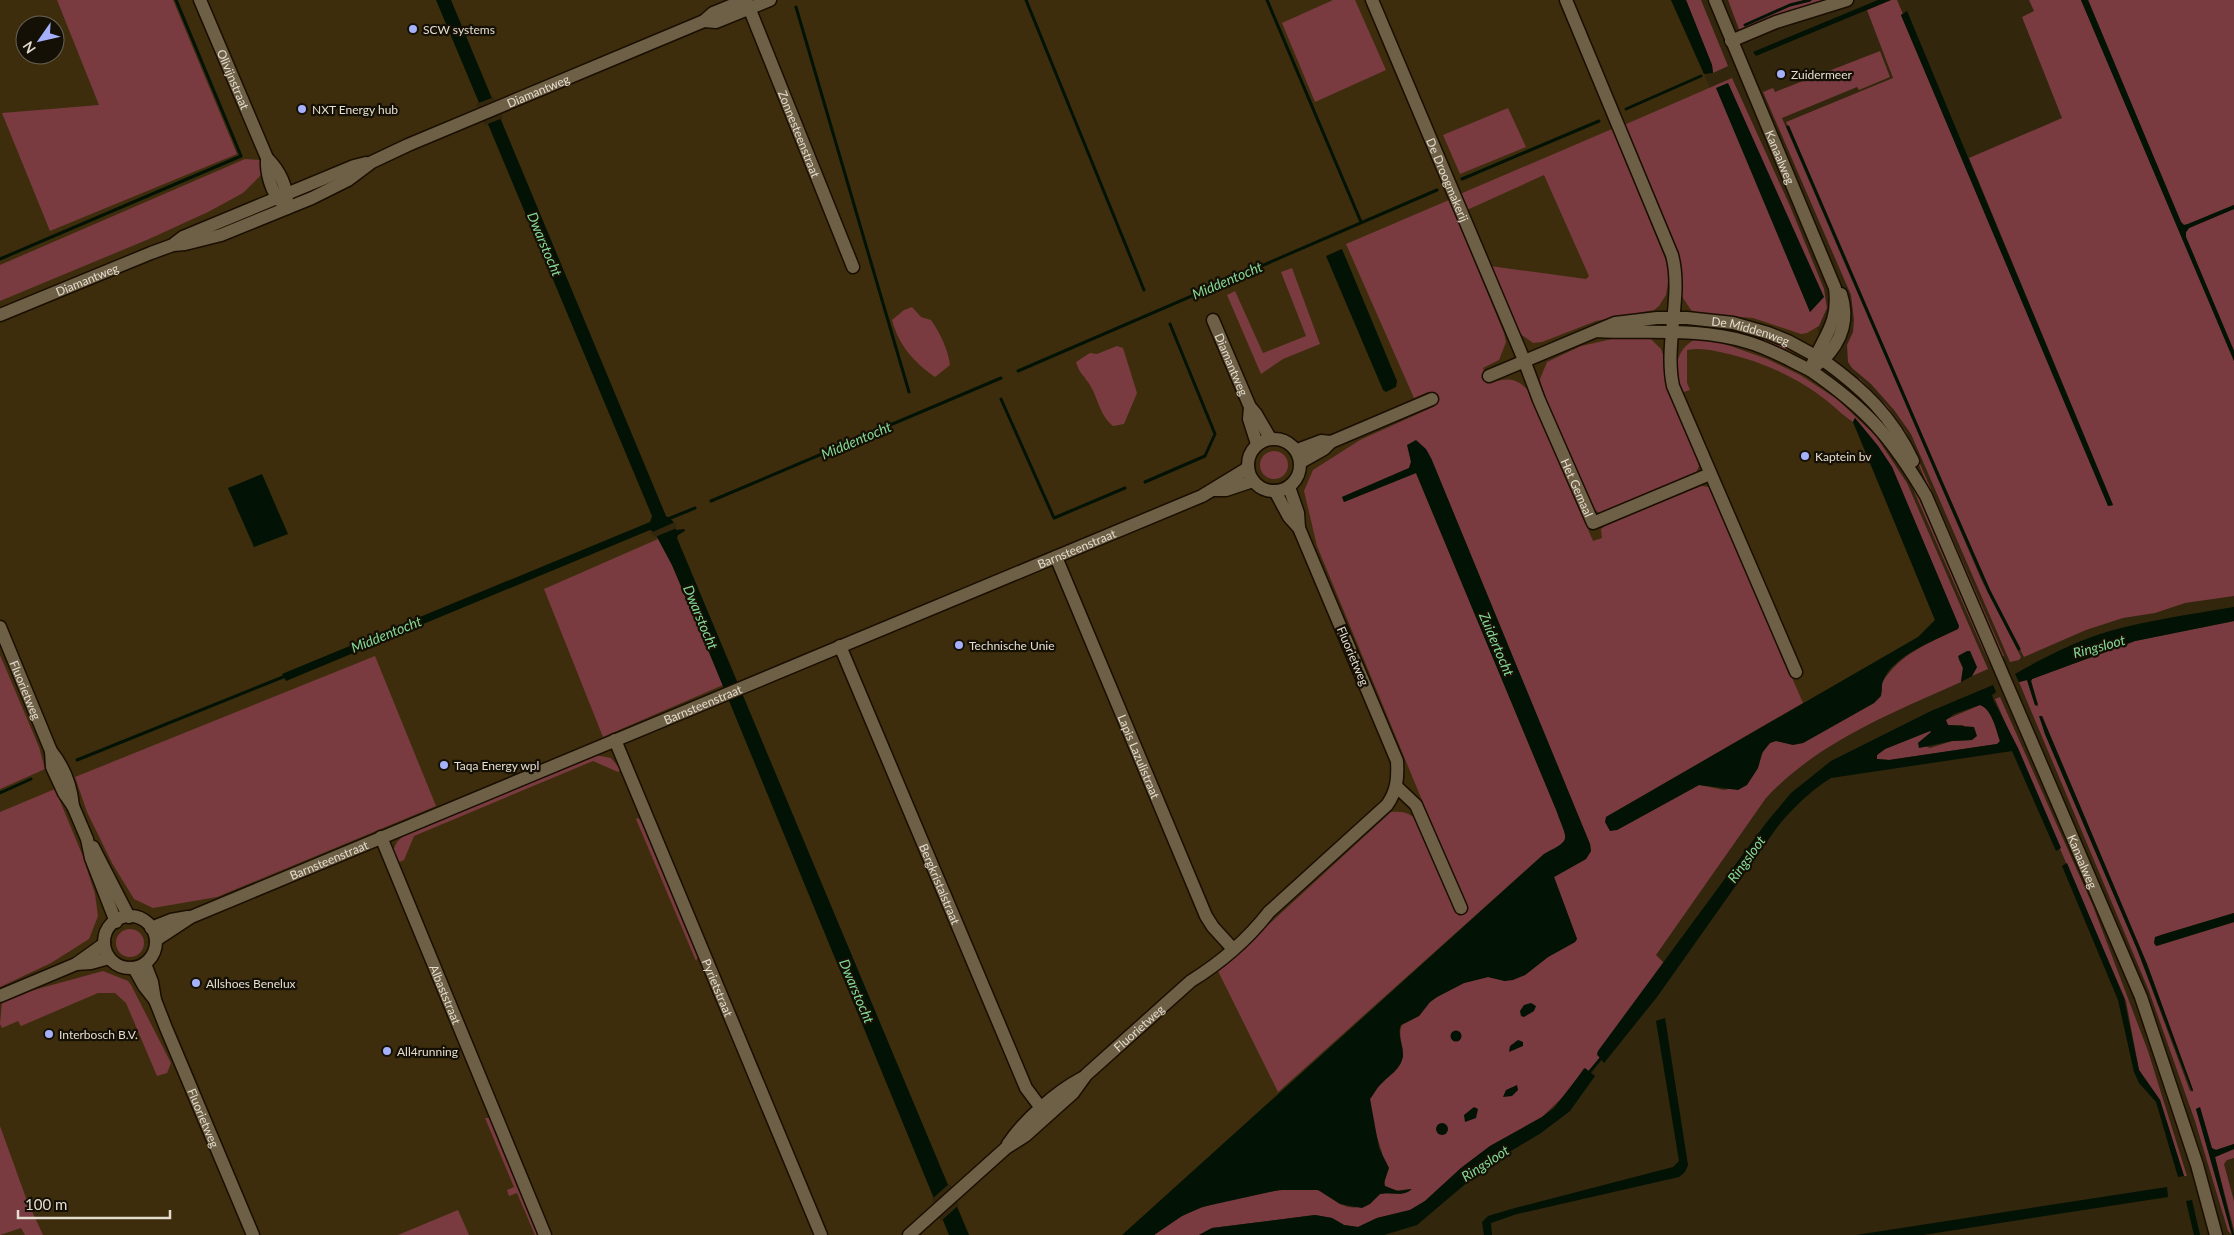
<svg xmlns="http://www.w3.org/2000/svg" width="2234" height="1235" font-family="Lato,sans-serif">
  <style>
    .built { fill: #3d2d0d; fill-rule: evenodd }
    .green { fill: #793b40; fill-rule: evenodd }
    .water { fill: #021205; fill-rule: evenodd }
    .pier { fill: #32260d }
    .lines { fill: none; stroke-linecap: round; stroke-linejoin: round }
    .stream { stroke: #021205; stroke-width: 3 }
    .minor-casing { stroke: #190e00; stroke-width: 15 }
    .minor { stroke: #6e6046; stroke-width: 12 }
    .poi-dot { fill: #a6b1fc; stroke: #151006; stroke-width: 2 }
    .labels { text-anchor: middle; dominant-baseline: central; stroke-width: 4.5; stroke-linejoin: round; paint-order: stroke }
    .poi-label { font-size: 12px; fill: #e4dcce; stroke: #151006; text-anchor: start }
    .street-label { font-size: 12px; fill: #e4dcce; stroke: #151006 }
    .water-label { font-size: 14px; font-style: italic; fill: #84da95; stroke: #151006 }
  </style>
  <rect width="100%" height="100%" fill="#32260d"/>
  <path class="built" d="M 0,0 L 1671,0 L 1810,312 L 1855,418 L 1853,422 L 1935,620 L 1918,637 L 1134,1235 L 0,1235 ZM 25,25 L 55,25 L 55,55 L 25,55 Z"/>
  <g class="green">
    <polygon points="57,0 173,0 237,154 50,231 2,113 99,105"/>
    <polygon points="1333,0 1355,0 1386,70 1315,102 1282,23"/>
    <polygon points="1686,0 1701,0 1728,66 1713,73 1712,65"/>
    <polygon points="1728,0 1833,0 1740,32"/>
    <polygon points="1891,0 1897,0 1903,14 1901,15 2109,506 2113,505 1969,158 2062,118 2022,17 2034,11 2029,0 2081,0 2234,361 2234,596 2185,603 2155,613 2123,618 2086,630 2024,657 1997,606 1786,122 1893,78 1867,10"/>
    <polygon points="2088,0 2234,0 2234,205 2188,224 2184,225 2181,222"/>
    <polygon points="1880,51 1890,77 1859,90 1857,87 1782,118 1982,581 2021,657 2019,660 2010,662 1911,434 1894,410 1871,384 1852,368 1848,362 1847,345 1853,332 1854,320 1851,295 1763,92 1773,88 1775,92"/>
    <path d="M 1732,78 L 1790,206 L 1824,289 L 1827,308 L 1819,326 L 1807,333 L 1801,334 L 1753,318 L 1697,313 L 1691,310 L 1681,295 L 1679,257 L 1624,125 ZM 1728,83 L 1823,297 L 1810,312 L 1767,208 Z"/>
    <polygon points="1508,108 1526,147 1460,174 1443,135"/>
    <polygon points="1612,129 1667,263 1669,276 1666,295 1659,306 1654,310 1596,321 1542,342 1533,343 1519,333 1490,266 1586,279 1589,276 1544,175 1467,210 1460,194"/>
    <polygon points="245,159 260,160 264,172 243,193 208,212 149,239 0,301 0,265"/>
    <path d="M 1449,200 L 1504,333 L 1506,342 L 1499,360 L 1483,368 L 1490,383 C 1506,378 1515,377 1528,390 L 1593,541 L 1602,538 L 1601,529 L 1605,526 L 1701,486 L 1709,487 L 1803,703 L 1606,817 L 1617,830 L 1699,785 L 1724,790 L 1746,785 C 1750,780 1754,774 1757,769 C 1762,760 1762,742 1776,741 C 1786,741 1793,744 1803,743 L 1874,703 L 1882,691 L 1882,683 C 1899,654 1929,643 1958,629 L 1959,626 L 1892,467 L 1878,446 L 1855,418 L 1853,422 C 1845,417 1839,411 1832,405 C 1803,380 1766,363 1729,354 C 1716,351 1701,347 1687,350 L 1687,383 L 1690,390 L 1681,393 C 1673,374 1674,351 1694,340 L 1719,342 L 1767,359 L 1800,375 L 1837,399 L 1876,436 L 1907,483 L 1988,669 L 1972,676 L 1977,667 L 1958,658 L 1963,668 L 1961,682 C 1892,713 1818,742 1766,798 L 1656,955 L 1664,963 L 1597,1055 L 1601,1059 L 1589,1072 L 1584,1068 L 1567,1093 L 1542,1117 L 1490,1146 L 1461,1168 L 1425,1201 L 1410,1210 L 1377,1218 L 1358,1227 L 1344,1225 L 1332,1218 L 1315,1215 L 1212,1228 L 1199,1235 L 1154,1235 C 1163,1229 1173,1221 1182,1216 C 1213,1200 1283,1185 1317,1190 C 1326,1191 1332,1198 1339,1203 C 1355,1213 1368,1205 1380,1194 C 1391,1191 1402,1198 1411,1189 L 1393,1191 L 1385,1186 L 1382,1153 L 1374,1127 L 1370,1099 C 1374,1094 1377,1087 1382,1083 C 1390,1075 1401,1069 1403,1056 C 1404,1046 1397,1036 1402,1025 L 1419,1016 L 1430,1002 L 1437,997 L 1464,983 L 1488,977 L 1505,981 L 1525,975 L 1548,957 L 1575,942 L 1577,939 L 1554,877 L 1586,859 L 1591,851 L 1590,844 L 1431,458 L 1411,462 L 1409,468 L 1342,497 L 1344,502 L 1416,473 L 1557,812 C 1567,841 1573,839 1544,854 L 1278,1092 L 1218,971 L 1391,812 C 1404,811 1410,813 1419,822 L 1458,913 L 1467,909 L 1317,546 L 1304,491 L 1313,470 L 1360,440 L 1433,407 L 1428,392 L 1414,398 L 1346,244 Z"/>
    <polygon points="2234,209 2234,351 2186,237 2186,232 2189,228"/>
    <polygon points="1292,268 1320,344 1283,359 1261,374 1227,295 1235,291 1263,353 1306,336 1281,272"/>
    <path d="M 912,307 L 921,317 L 931,320 C 940,333 948,349 950,365 L 935,377 C 914,362 899,346 892,320 L 904,310 Z"/>
    <polygon points="1706,323 1715,324 1790,346 1789,350 1743,334 1705,332"/>
    <polygon points="1621,337 1650,338 1661,349 1664,358 1665,380 1668,390 1697,457 1699,466 1696,473 1605,513 1599,513 1590,505 1541,389 1540,379 1547,362 1581,346"/>
    <path d="M 1117,346 L 1123,348 L 1137,393 L 1124,424 L 1113,426 C 1099,415 1098,396 1088,382 C 1082,373 1080,374 1076,362 L 1090,353 L 1097,354 Z"/>
    <polygon points="1859,378 1888,407 1906,432 2004,656 2002,657 1915,456 1856,382"/>
    <path d="M 1844,398 C 1923,467 1948,570 1992,661 L 1989,662 L 1981,645 L 1910,482 L 1886,444 L 1869,424 L 1843,399 Z"/>
    <circle cx="1274" cy="465" r="14"/>
    <polygon points="658,539 672,565 723,685 603,737 544,589"/>
    <path d="M 2234,621 L 2234,913 L 2161,935 L 2157,946 L 2234,922 L 2234,1144 L 2216,1150 L 2211,1148 L 2200,1108 L 2196,1109 L 2232,1235 L 2228,1231 L 2195,1121 L 2149,991 L 2019,682 L 2027,680 L 2035,705 L 2038,704 L 2031,681 L 2032,679 L 2135,641 ZM 2040,716 L 2042,716 L 2147,964 L 2193,1090 L 2190,1091 L 2137,949 L 2045,734 Z"/>
    <polygon points="0,655 39,747 45,769 0,789"/>
    <polygon points="375,656 436,806 217,897 153,908 134,899 112,863 87,812 75,777"/>
    <polygon points="2000,697 2093,906 2148,1051 2187,1176 2184,1176 2160,1100 2139,1070 2126,1001 1995,699"/>
    <path d="M 1980,705 C 1992,709 1997,730 2000,741 L 1997,744 L 1889,760 L 1877,759 L 1877,755 L 1885,749 L 1930,731 L 1932,732 L 1918,743 L 1930,748 L 1952,741 L 1972,740 L 1963,725 L 1948,725 L 1945,720 Z"/>
    <polygon points="595,755 611,758 621,770 618,772 593,761 414,836 404,860 397,863 393,850 397,842 405,834"/>
    <polygon points="55,789 82,854 95,894 98,916 89,939 51,963 0,987 0,812"/>
    <polygon points="638,818 641,821 698,957 696,961 636,819"/>
    <circle cx="130" cy="943" r="14"/>
    <polygon points="103,971 128,981 131,985 171,1063 167,1073 157,1076 126,1003 115,993 98,993 21,1026 18,1021 2,1028 0,1024 2,1002 30,991"/>
    <polygon points="485,1118 490,1118 539,1235 535,1235 517,1193 509,1196 507,1190 514,1187"/>
    <polygon points="0,1126 26,1198 43,1235 25,1235 21,1228 0,1235"/>
    <polygon points="2234,1149 2234,1158 2227,1160 2224,1164 2234,1201 2234,1230 2215,1157"/>
    <polygon points="458,1210 469,1235 398,1235"/>
  </g>
  <g class="water">
    <polygon points="436,0 451,0 666,516 673,521 676,530 684,529 685,531 678,535 677,538 969,1235 949,1235 706,645 672,565 655,533 650,530 286,681 282,674 650,522 652,516"/>
    <polygon points="1671,0 1686,0 1712,65 1713,73 1704,74"/>
    <polygon points="1878,0 1891,0 1756,56 1753,52"/>
    <polygon points="2081,0 2088,0 2181,222 2184,225 2188,224 2234,205 2234,209 2189,228 2186,232 2186,237 2234,351 2234,361"/>
    <polygon points="1907,11 2113,505 2108,506 1901,15"/>
    <polygon points="1728,83 1824,297 1810,312 1716,88"/>
    <polygon points="1342,249 1397,381 1396,387 1386,392 1383,390 1326,256"/>
    <path d="M 1855,418 L 1878,446 L 1892,467 L 1959,626 L 1958,629 C 1935,640 1892,656 1883,681 C 1881,686 1882,691 1881,696 L 1874,703 L 1803,743 L 1793,745 L 1776,741 L 1770,743 L 1762,753 L 1758,768 L 1747,785 L 1738,790 L 1699,785 L 1617,830 L 1610,831 L 1605,822 L 1606,817 L 1918,637 L 1935,620 L 1853,422 Z"/>
    <path d="M 1416,440 L 1426,449 L 1431,458 L 1590,844 L 1591,851 L 1586,859 L 1554,877 L 1577,939 L 1575,942 L 1548,957 L 1525,975 L 1513,980 L 1505,981 L 1488,977 L 1464,983 L 1437,997 L 1430,1002 L 1419,1016 L 1401,1025 C 1396,1037 1406,1049 1402,1060 C 1399,1070 1388,1076 1382,1083 C 1377,1087 1374,1094 1370,1099 L 1379,1148 L 1389,1168 L 1384,1183 L 1385,1186 L 1398,1191 L 1412,1189 C 1402,1198 1391,1191 1380,1194 L 1370,1204 L 1362,1208 L 1340,1204 L 1318,1190 L 1279,1190 L 1202,1207 L 1182,1216 L 1154,1235 L 1122,1235 L 1544,854 C 1573,839 1567,841 1557,812 L 1416,473 L 1344,502 L 1342,497 L 1409,468 L 1411,462 L 1407,445 Z"/>
    <polygon points="262,474 288,534 254,547 228,488"/>
    <path d="M 2234,607 L 2234,621 L 2135,641 L 2032,679 L 2031,681 L 2038,706 L 2035,705 L 2027,680 L 2019,682 L 2015,674 C 2043,658 2078,640 2110,631 C 2150,620 2192,614 2234,607 Z"/>
    <polygon points="1967,651 1970,651 1977,667 1972,676 1961,682 1963,668 1958,656"/>
    <path d="M 1993,685 L 1996,692 L 1992,695 L 1994,701 L 2018,748 L 2061,848 L 2056,851 L 2012,751 L 1831,778 C 1810,791 1794,807 1778,826 L 1657,997 L 1604,1063 L 1597,1054 L 1598,1051 L 1766,823 L 1791,793 L 1831,761 L 1931,711 ZM 1980,705 C 1992,709 1996,730 2000,741 L 1997,744 L 1889,760 L 1877,759 L 1877,755 L 1885,749 L 1930,731 L 1931,732 L 1918,743 L 1919,748 L 1952,741 L 1972,740 L 1977,736 L 1974,727 L 1948,725 L 1946,720 L 1954,714 Z"/>
    <polygon points="2039,716 2042,716 2147,964 2193,1090 2192,1092 2137,949 2045,734"/>
    <polygon points="2067,863 2124,998 2139,1070 2160,1100 2184,1176 2178,1177 2156,1102 2139,1083 2134,1072 2118,1000 2062,866"/>
    <polygon points="2234,913 2234,922 2156,946 2154,943 2155,937 2161,935"/>
    <polygon points="1531,1003 1536,1006 1534,1011 1524,1017 1521,1016 1520,1011 1524,1005"/>
    <polygon points="1665,1018 1688,1165 1685,1172 1679,1177 1517,1214 1491,1223 1492,1235 1484,1235 1482,1222 1488,1216 1515,1208 1673,1167 1679,1161 1656,1021"/>
    <circle cx="1456" cy="1036" r="5.5"/>
    <polygon points="1518,1040 1523,1042 1523,1046 1509,1052 1510,1046"/>
    <polygon points="1585,1068 1595,1076 1570,1111 1541,1133 1489,1164 1417,1225 1384,1235 1199,1235 1212,1228 1315,1215 1332,1218 1344,1225 1358,1227 1377,1218 1410,1210 1425,1201 1461,1168 1490,1146 1542,1117 1554,1108"/>
    <polygon points="1517,1085 1518,1090 1512,1096 1503,1097 1506,1090"/>
    <polygon points="1474,1107 1478,1109 1476,1118 1465,1122 1464,1115"/>
    <polygon points="2200,1107 2212,1148 2216,1150 2234,1144 2234,1149 2215,1157 2234,1235 2232,1235 2196,1109"/>
    <circle cx="1442" cy="1129" r="6"/>
    <polygon points="2167,1187 2168,1197 1923,1235 1856,1235"/>
    <polygon points="2192,1200 2200,1235 2194,1235 2186,1201"/>
  </g>
  <g class="pier">
    <polygon points="494,97 503,118 485,125 476,104"/>
    <polygon points="675,522 677,528 655,537 651,533 648,534"/>
    <polygon points="950,1183 959,1205 941,1221 932,1199"/>
  </g>
  <g class="lines">
    <g class="stream">
      <polyline points="1026,0 1144,290"/>
      <polyline points="1267,0 1361,222"/>
      <polyline points="796,7 909,392"/>
      <polyline points="1745,25 1790,5 1810,0"/>
      <polyline points="1626,109 1701,76"/>
      <polyline points="1788,127 1941,482 1989,591 2019,649"/>
      <polyline points="1462,179 1599,121"/>
      <polyline points="0,259 241,156 176,0"/>
      <polyline points="1018,371 1437,190"/>
      <polyline points="1001,399 1054,518 1125,488"/>
      <polyline points="1145,482 1205,456 1215,434 1170,324"/>
      <polyline points="711,501 1001,378"/>
      <polyline points="668,519 695,508"/>
      <polyline points="77,760 288,675"/>
      <polyline points="0,793 31,779"/>
      <polyline points="1587,1075 1602,1057"/>
    </g>
    <defs>
      <g id="minor">
        <path id="s1" d="M 200,0 L 267,158 C 281,172 288,188 287,208"/>
        <path id="s2" d="M 746,0 L 853,267"/>
        <path id="s3" d="M 1372,0 L 1524,360 L 1539,400 L 1593,523 L 1710,474"/>
        <path d="M 1566,0 L 1672,255 C 1683,295 1664,343 1673,386 L 1796,672"/>
        <path id="s4" d="M 1715,0 L 1835,288 C 1840,325 1822,337 1810,370 C 1867,409 1892,438 1926,496 L 2141,997 L 2197,1165 L 2216,1235"/>
        <polyline points="704,21 716,22 770,0"/>
        <polyline points="1731,41 1776,22 1847,0"/>
        <path d="M 267,158 C 266,173 271,192 282,203"/>
        <polyline points="175,243 183,237 354,166 366,163"/>
        <path d="M 1841,294 C 1849,319 1842,341 1823,360 C 1863,389 1892,416 1913,461"/>
        <path id="s5" d="M 0,315 L 151,253 L 173,245 L 185,244 L 221,235 L 312,198 L 348,180 L 372,162 L 408,145 L 704,21 L 713,13 L 745,0"/>
        <path id="s6" d="M 1213,320 L 1250,407 L 1249,419 L 1257,444"/>
        <path id="s7" d="M 1489,376 L 1615,323 L 1657,318 L 1687,318 L 1733,323 L 1768,333 L 1788,341 L 1823,360 L 1810,370 C 1789,360 1769,348 1747,342 C 1698,327 1646,334 1597,331"/>
        <polyline points="1250,407 1256,414 1270,438"/>
        <circle cx="1274" cy="465" r="26"/>
        <polyline points="1297,450 1321,441 1331,442"/>
        <polyline points="1301,462 1324,449 1331,442 1432,399"/>
        <polyline points="1214,490 1226,490 1253,481"/>
        <polyline points="1275,491 1289,517 1299,528"/>
        <path id="s8" d="M 1056,557 L 1206,916 L 1213,927 L 1233,949"/>
        <path id="s9" d="M 0,627 L 51,751 C 64,767 71,785 73,806"/>
        <path id="s10" d="M 840,646 L 1026,1088 L 1047,1116"/>
        <path id="s11" d="M 615,740 L 821,1235"/>
        <polyline points="51,751 52,767 64,793 73,806 87,839 91,858 116,922"/>
        <polyline points="1397,787 1416,805 1461,908"/>
        <path id="s12" d="M 381,837 L 545,1235"/>
        <polyline points="93,847 129,917"/>
        <circle cx="130" cy="942" r="26"/>
        <polyline points="151,928 171,920 188,917"/>
        <path id="s13" d="M 156,940 L 191,917 L 1202,496 L 1248,468"/>
        <polyline points="76,964 91,963 109,958"/>
        <path id="s14" d="M 145,964 L 152,982 L 155,1000 L 166,1028 L 253,1235"/>
        <polyline points="134,968 144,986 155,1000"/>
        <polyline points="0,996 76,964 104,944"/>
        <path d="M 1008,1144 C 1025,1119 1056,1092 1082,1078"/>
        <path id="s15" d="M 909,1235 L 1006,1148 L 1025,1136 L 1073,1093 L 1086,1075 L 1191,981 C 1220,963 1248,939 1269,912 L 1387,805 C 1397,791 1398,778 1397,761 L 1299,528 L 1298,513 L 1289,487"/>
      </g>
    </defs>
    <use href="#minor" class="minor-casing"/>
    <use href="#minor" class="minor"/>
  </g>
  <g class="poi-dot">
    <circle cx="413" cy="29" r="5"/>
    <circle cx="1781" cy="74" r="5"/>
    <circle cx="302" cy="109" r="5"/>
    <circle cx="1805" cy="456" r="5"/>
    <circle cx="959" cy="645" r="5"/>
    <circle cx="444" cy="765" r="5"/>
    <circle cx="196" cy="983" r="5"/>
    <circle cx="49" cy="1034" r="5"/>
    <circle cx="387" cy="1051" r="5"/>
  </g>
  <g class="labels">
    <g class="poi-label">
      <text x="423" y="29">SCW systems</text>
      <text x="1791" y="74">Zuidermeer</text>
      <text x="312" y="109">NXT Energy hub</text>
      <text x="1815" y="456">Kaptein bv</text>
      <text x="969" y="645">Technische Unie</text>
      <text x="454" y="765">Taqa Energy wpl</text>
      <text x="206" y="983">Allshoes Benelux</text>
      <text x="59" y="1034">Interbosch B.V.</text>
      <text x="397" y="1051">All4running</text>
    </g>
    <g class="street-label">
      <text stroke="none"><textPath href="#s1" startOffset="86">Olivijnstraat</textPath></text>
      <text stroke="none"><textPath href="#s5" startOffset="585">Diamantweg</textPath></text>
      <text stroke="none"><textPath href="#s2" startOffset="144">Zonnesteenstraat</textPath></text>
      <text stroke="none"><textPath href="#s4" startOffset="170">Kanaalweg</textPath></text>
      <text stroke="none"><textPath href="#s3" startOffset="195">De Droogmakerij</textPath></text>
      <text stroke="none"><textPath href="#s5" startOffset="94">Diamantweg</textPath></text>
      <text stroke="none"><textPath href="#s7" startOffset="274">De Middenweg</textPath></text>
      <text stroke="none"><textPath href="#s6" startOffset="48">Diamantweg</textPath></text>
      <text stroke="none"><textPath href="#s3" startOffset="529">Het Gemaal</textPath></text>
      <text stroke="none"><textPath href="#s13" startOffset="1001">Barnsteenstraat</textPath></text>
      <text transform="translate(1353 656) rotate(67)">Fluorietweg</text>
      <text stroke="none"><textPath href="#s9" startOffset="68">Fluorietweg</textPath></text>
      <text stroke="none"><textPath href="#s13" startOffset="596">Barnsteenstraat</textPath></text>
      <text stroke="none"><textPath href="#s8" startOffset="216">Lapis Lazulistraat</textPath></text>
      <text stroke="none"><textPath href="#s13" startOffset="191">Barnsteenstraat</textPath></text>
      <text stroke="none"><textPath href="#s4" startOffset="970">Kanaalweg</textPath></text>
      <text stroke="none"><textPath href="#s10" startOffset="258">Bergkristalstraat</textPath></text>
      <text stroke="none"><textPath href="#s11" startOffset="268">Pyrietstraat</textPath></text>
      <text stroke="none"><textPath href="#s12" startOffset="170">Albaststraat</textPath></text>
      <text stroke="none"><textPath href="#s15" startOffset="310">Fluorietweg</textPath></text>
      <text stroke="none"><textPath href="#s14" startOffset="165">Fluorietweg</textPath></text>
    </g>
    <g class="water-label">
      <text transform="translate(545 244) rotate(67)">Dwarstocht</text>
      <text transform="translate(1227 280) rotate(-23)">Middentocht</text>
      <text transform="translate(856 440) rotate(-23)">Middentocht</text>
      <text transform="translate(701 617) rotate(67)">Dwarstocht</text>
      <text transform="translate(386 634) rotate(-22)">Middentocht</text>
      <text transform="translate(1497 644) rotate(67)">Zuidertocht</text>
      <text transform="translate(2099 646) rotate(-15)">Ringsloot</text>
      <text transform="translate(1746 859) rotate(-54)">Ringsloot</text>
      <text transform="translate(857 991) rotate(67)">Dwarstocht</text>
      <text transform="translate(1485 1163) rotate(-33)">Ringsloot</text>
    </g>
  </g>
  <g transform="translate(40 40) rotate(236)"><circle r="24" fill="#151006" stroke="#686256"/>
  <path d="M0-4L9 19L0 12L-9 19Z" fill="#a6b1fc"/>
  <text y="-8" font-size="14" font-weight="bold" text-anchor="middle" fill="#e4dcce">N</text>
  </g>
  <path d="M18 1210v8h152v-8" fill="none" stroke="#e4dcce" stroke-width="2.5"/>
  <text x="25" y="1210" font-size="15" fill="#e4dcce" stroke="#151006" stroke-width="4" paint-order="stroke">100 m</text>
</svg>
